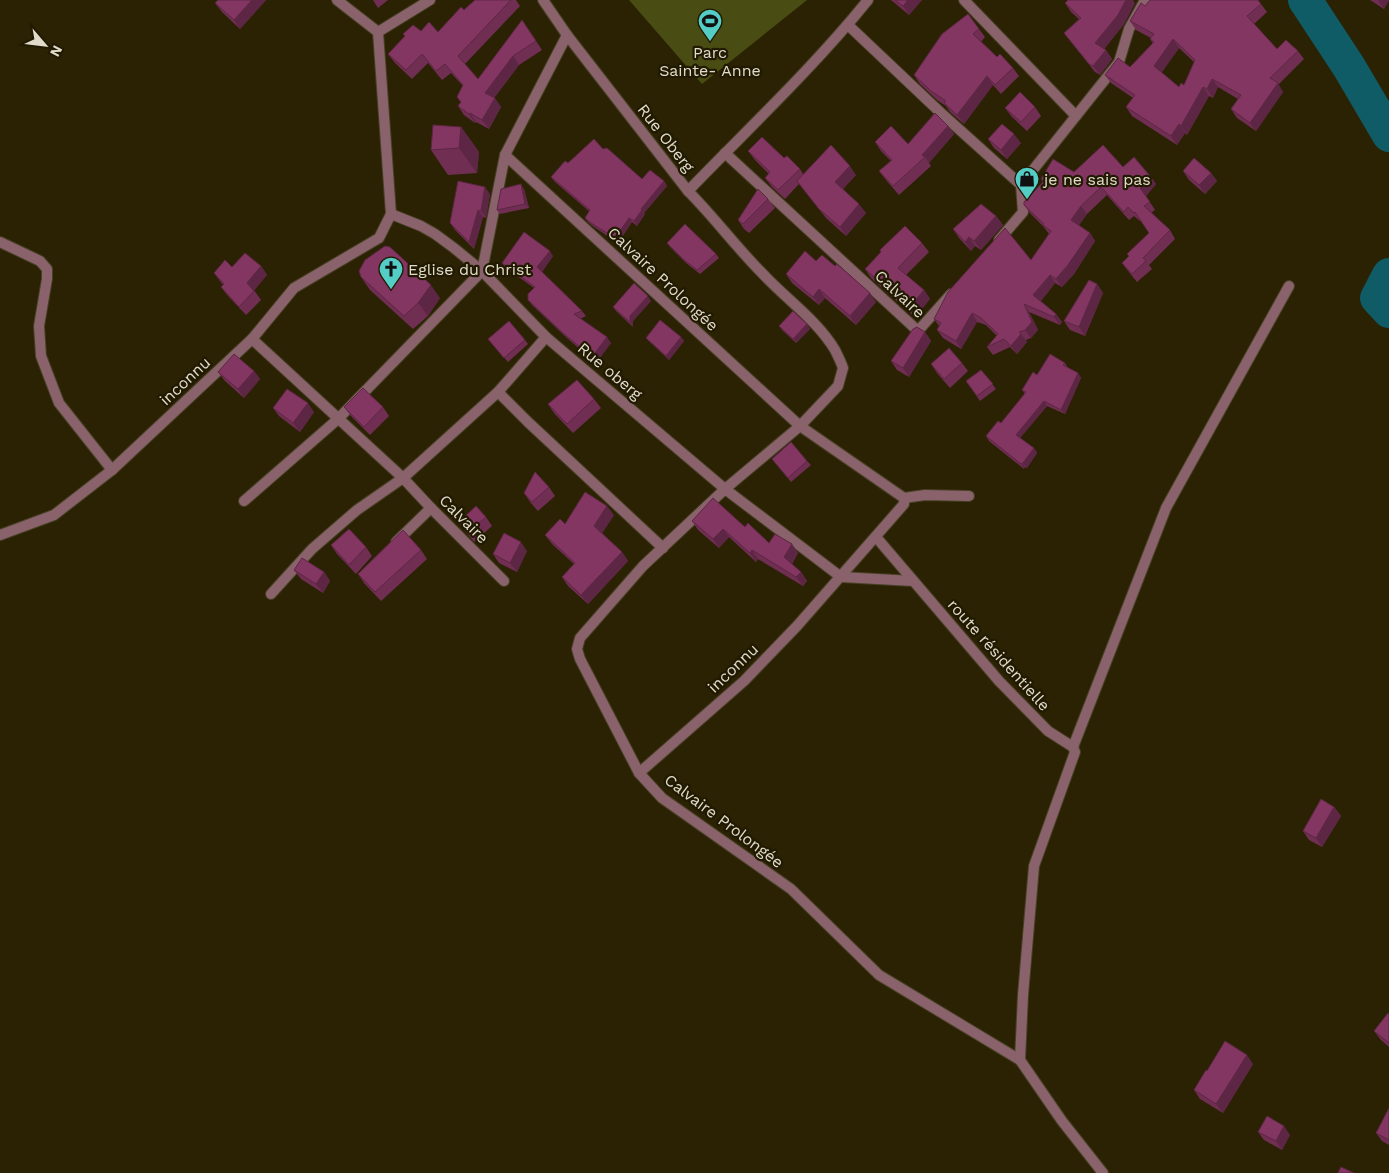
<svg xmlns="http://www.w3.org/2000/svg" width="1389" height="1173" font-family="'Work Sans',sans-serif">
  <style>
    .green { fill: #494d13 }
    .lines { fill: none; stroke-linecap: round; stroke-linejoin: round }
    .river { stroke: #0f5c66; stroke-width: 34 }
    .minor-casing { stroke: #484024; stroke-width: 12 }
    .minor { stroke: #89626c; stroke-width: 10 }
    .wall { fill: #712e53; fill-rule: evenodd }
    .shaded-wall { fill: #5c2644 }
    .building { fill: #833661; stroke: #5c2644; fill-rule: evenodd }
    .labels { text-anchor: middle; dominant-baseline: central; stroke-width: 4.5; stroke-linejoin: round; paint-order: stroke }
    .poi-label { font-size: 16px; fill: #e0dbca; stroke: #211900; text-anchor: start }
    .street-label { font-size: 16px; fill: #e0dbca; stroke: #211900 }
  </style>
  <rect width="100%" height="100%" fill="#2b2204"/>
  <polygon class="green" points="629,0 807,0 702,84"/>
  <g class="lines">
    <g class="river">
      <polyline points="1305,0 1349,67 1389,135"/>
      <polyline points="1389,275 1377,298 1389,311"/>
    </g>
    <defs>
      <g id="minor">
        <polyline points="337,0 378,32"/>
        <path d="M 543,0 L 567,35 L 688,191 C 714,217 736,247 762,273 C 786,299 817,320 835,350 C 838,356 841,362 843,368 L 838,386 L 800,426 L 725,489 L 643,566 L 580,638 L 577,649 L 580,659 L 639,773 L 662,798 L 791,889 L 879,975 L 1020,1060 L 1062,1121 L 1103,1173"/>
        <polyline points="964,0 1076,116"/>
        <polyline points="848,25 941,113 1021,185"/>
        <polyline points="378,32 430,0"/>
        <polyline points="725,153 918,331 951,294"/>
        <polyline points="505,155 800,426 904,498 904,504 797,626 744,681 639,773"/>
        <path d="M 688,191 C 749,128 813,68 868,0"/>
        <polyline points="391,214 421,226 435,234 454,248 482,271 546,337 725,489 841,577 913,581"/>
        <polyline points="999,240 1023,212 1021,185 1119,62 1129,29 1145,0"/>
        <polyline points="0,242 40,261 47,269 47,279 39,326 41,356 59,403 112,470"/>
        <polyline points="252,339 403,478 431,508 504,581"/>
        <polyline points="498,392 546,337"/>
        <polyline points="904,498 925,495 969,496"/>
        <polyline points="244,501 338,419 482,271 505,155 567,35"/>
        <polyline points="0,535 54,515 112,470 252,339 294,288 379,238 391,214 378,32"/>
        <polyline points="876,537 999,681 1048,731 1073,747 1075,752 1034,866 1023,995 1020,1060"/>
        <polyline points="396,542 431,508"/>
        <polyline points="271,594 312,549 357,510 403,478 498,392 528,422 663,548"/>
        <polyline points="1073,747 1166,508 1289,286"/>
      </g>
    </defs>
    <use href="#minor" class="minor-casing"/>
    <use href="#minor" class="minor"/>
  </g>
  <g class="wall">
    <polygon points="266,0 240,29 222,12 215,3"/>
    <polygon points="373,0 388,0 378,8"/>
    <polygon points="475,0 516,0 520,6 465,64 478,79 522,20 542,50 519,65 494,98 501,107 489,129 476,122 475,123 464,115 458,106 461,102 457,97 463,86 451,73 442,80 428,63 412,79 395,63 388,54 421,31 438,32"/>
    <polygon points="891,0 922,0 909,15"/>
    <polygon points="1370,0 1389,0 1384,9"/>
    <polygon points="1065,3 1135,3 1124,24 1104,49 1106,50 1112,59 1100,75 1095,72 1064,33 1079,19 1071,12"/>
    <path d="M 1261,4 L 1267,12 L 1254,24 L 1277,49 L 1298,51 L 1304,59 L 1278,85 L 1283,92 L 1256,131 L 1237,118 L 1231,109 L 1238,99 L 1218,87 L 1213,98 L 1209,96 L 1187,135 L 1185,133 L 1177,145 L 1132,116 L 1126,107 L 1133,98 L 1111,83 L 1105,75 L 1130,67 L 1153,44 L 1150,39 L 1151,38 L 1136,30 L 1130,21 L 1145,6 ZM 1179,48 L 1194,62 L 1184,85 L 1179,87 L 1161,73 Z"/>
    <polygon points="968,14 985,37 981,42 997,57 1013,68 1019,76 1001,94 993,85 964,124 950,112 946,106 937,100 920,84 914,75"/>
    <polygon points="1035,107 1041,116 1027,131 1012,117 1005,108"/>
    <polygon points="948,126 954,134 929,163 931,166 899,195 886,180 879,171 891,161 881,151 875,142 908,144"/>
    <polygon points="461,127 479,152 477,173 448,175 431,150"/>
    <polygon points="988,139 1021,143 1007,159 994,148"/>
    <polygon points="603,149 642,179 664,181 667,186 644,213 645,214 637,226 632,222 618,243 594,227 588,222 585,218 589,211 555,182 551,177 568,163"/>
    <polygon points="748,151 784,158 800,169 803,174 856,175 843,189 866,213 846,236 826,218 799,184 785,199 772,187 765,178 769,174 755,160"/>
    <polygon points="1123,167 1150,176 1156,184 1146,196 1155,210 1151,213 1170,230 1175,239 1149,265 1152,269 1137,282 1128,271 1122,263 1129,257 1127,254 1149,233 1141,220 1140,221 1134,216 1129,220 1107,195 1087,214 1079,225 1090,233 1095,241 1074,274 1062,287 1055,283 1041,301 1056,314 1062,322 1060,325 1029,312 1038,330 1031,338 1026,340 1027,342 1017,354 1010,347 993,355 987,347 997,336 986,325 977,322 961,349 943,338 937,330 939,326 934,319 1031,260 1049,234 1043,226 1030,213 1024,205 1043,182 1041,179 1074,172"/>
    <polygon points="1183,171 1211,173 1217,181 1205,194 1189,180"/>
    <polygon points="524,189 529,208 500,214 497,210"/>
    <polygon points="490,194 486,218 483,217 474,249 455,230 450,223"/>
    <polygon points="768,199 775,208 749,233 744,229 738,220"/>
    <polygon points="996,216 1003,225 981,250 975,246 971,251 959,238 953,229"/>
    <polygon points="667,243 716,254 719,258 700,274 686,263 670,247"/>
    <polygon points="922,243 929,252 906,275 924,290 930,299 915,317 871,278 865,269"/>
    <polygon points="553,256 542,272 582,311 586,316 580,319 611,343 596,363 567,338 532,305 528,300 534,288 506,268 502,263"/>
    <polygon points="816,261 876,302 856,325 825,298 819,305 792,283 786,274"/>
    <polygon points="261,266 267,275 254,290 261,300 246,315 228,296 221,287 223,285 214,273 232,267"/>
    <polygon points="361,277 440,298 428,316 413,329 370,290"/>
    <polygon points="1097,284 1103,293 1085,336 1070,330 1064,321"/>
    <polygon points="651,301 633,321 633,327 616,311 613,307"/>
    <polygon points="807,324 810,329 796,343 782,330 779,326"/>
    <polygon points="925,332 931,341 909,377 897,370 891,361"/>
    <polygon points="681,337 684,341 669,360 650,342 646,338"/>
    <polygon points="488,339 525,340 528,344 508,362"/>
    <polygon points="962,363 968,371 950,388 937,373 931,364"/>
    <polygon points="1065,363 1068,368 1078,373 1081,378 1065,414 1047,406 1020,438 1034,448 1037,453 1027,468 1025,467 1024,469 989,441 986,436 1001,423 1025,394 1022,390 1037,375"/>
    <polygon points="981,370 996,389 980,401 966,381"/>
    <polygon points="254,371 260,379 244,398 225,381 218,372"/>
    <polygon points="594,399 601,408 573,433 554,413 548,404"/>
    <polygon points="344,407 383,407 389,416 370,435 351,416"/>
    <polygon points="273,408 314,412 300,432 279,416"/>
    <polygon points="772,459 807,461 811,465 791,482"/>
    <polygon points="549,487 555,496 538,511 530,502 524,493"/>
    <polygon points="614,515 602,533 622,552 628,561 588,604 568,586 562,577 574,564 552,544 545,535 565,524"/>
    <polygon points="486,517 492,526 474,542 465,531 459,522"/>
    <polygon points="692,521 745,527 769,543 798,553 792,564 801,572 807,581 803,586 758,559 756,562 729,537 719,548 698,530"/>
    <polygon points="331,545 366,547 372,556 356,574 337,554"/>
    <polygon points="421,550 427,559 381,601 364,583 358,574"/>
    <polygon points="527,551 517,572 499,563 493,554"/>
    <polygon points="294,570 324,572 330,581 323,593 301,579"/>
    <polygon points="1334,807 1341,816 1322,847 1309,840 1303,831"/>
    <polygon points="1389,1014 1389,1047 1381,1040 1374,1031"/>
    <polygon points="1253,1064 1223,1113 1200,1099 1194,1090 1207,1071"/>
    <polygon points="1389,1108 1389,1145 1382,1141 1376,1133"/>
    <polygon points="1258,1132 1290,1135 1282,1150 1264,1140"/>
  </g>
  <g class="shaded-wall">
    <polygon points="252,0 266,0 240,29 234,20"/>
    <polygon points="908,0 922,0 909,15 903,6"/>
    <polygon points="1126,0 1133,0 1135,3 1124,24 1102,52 1095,43"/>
    <polygon points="1378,0 1389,0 1389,1 1384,9"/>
    <polygon points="1173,39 1179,48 1160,75 1154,66"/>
    <polygon points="1106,50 1112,59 1100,75 1093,66"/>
    <polygon points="513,56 519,65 491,102 485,93"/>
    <polygon points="987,76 993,85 964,124 957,115"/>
    <polygon points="1212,79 1218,87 1213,98 1207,89"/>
    <polygon points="1278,83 1283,92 1256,131 1250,123"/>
    <polygon points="1203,87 1209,96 1187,135 1181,126"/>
    <polygon points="495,98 501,107 489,129 482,120"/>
    <polygon points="470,113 476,122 475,123 469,114"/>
    <polygon points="1179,124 1185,133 1177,145 1171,136"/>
    <polygon points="948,126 954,134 929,163 925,157 922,155"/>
    <polygon points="461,127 479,152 477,173 459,148"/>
    <polygon points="1014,134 1021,143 1007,159 1001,150"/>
    <polygon points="850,166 856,175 841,191 835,182"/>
    <polygon points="1211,173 1217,181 1205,194 1199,185"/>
    <polygon points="1150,176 1156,184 1146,196 1155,210 1140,188"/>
    <polygon points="664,181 667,186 644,213 645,214 637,226 634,221 641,209"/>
    <polygon points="521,184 524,189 529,208 525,204"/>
    <polygon points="485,187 490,194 486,218 481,211"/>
    <polygon points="859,204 866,213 846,236 840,227"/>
    <polygon points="1081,206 1087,214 1077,228 1071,220"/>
    <polygon points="478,210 483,217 474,249 469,242"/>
    <polygon points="996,216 1003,225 981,250 974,241"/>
    <polygon points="629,218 632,222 618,243 615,238"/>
    <polygon points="1090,233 1095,241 1074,274 1062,287 1056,279"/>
    <polygon points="969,237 975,246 971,251 965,242"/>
    <polygon points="550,251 553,256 541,273 537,267"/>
    <polygon points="261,266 267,275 253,292 247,283"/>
    <polygon points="1050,275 1055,283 1039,303 1033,295"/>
    <polygon points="1097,284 1103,293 1085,336 1079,327"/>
    <polygon points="431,285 440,298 428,316 418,303"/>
    <polygon points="819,289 825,298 819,305 813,297"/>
    <polygon points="924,290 930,299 915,317 909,308"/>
    <polygon points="870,293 876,302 856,325 850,316"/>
    <polygon points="648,296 651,301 633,321 633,327 630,322 630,316"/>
    <polygon points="1024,304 1029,312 1038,330 1031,338 1025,330"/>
    <polygon points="972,313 977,322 961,349 956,341"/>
    <polygon points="1056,314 1062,322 1060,325 1054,317"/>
    <polygon points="807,324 810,329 796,343 793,339"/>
    <polygon points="925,332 931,341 909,377 903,368"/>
    <polygon points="1021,334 1027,342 1017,354 1011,346"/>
    <polygon points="607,337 611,343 596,363 592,357"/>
    <polygon points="681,337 684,341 669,360 666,356"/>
    <polygon points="254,371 260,379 244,398 238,389"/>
    <polygon points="1078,373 1081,378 1065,414 1061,410"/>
    <polygon points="1044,401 1047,406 1019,439 1016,435"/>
    <polygon points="308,403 314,412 300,432 293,423"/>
    <polygon points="1034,448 1037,453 1027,468 1023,463"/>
    <polygon points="1022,463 1025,467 1024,469 1021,464"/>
    <polygon points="607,506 614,515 601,535 594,526"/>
    <polygon points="723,529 729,537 719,548 713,539"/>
    <polygon points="521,542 527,551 517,572 510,563"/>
    <polygon points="792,544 798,553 791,566 784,557"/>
    <polygon points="752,550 758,559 756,562 750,553"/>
    <polygon points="622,552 628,561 588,604 581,595"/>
    <polygon points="324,572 330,581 323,593 316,584"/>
    <polygon points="801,572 807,581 803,586 796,577"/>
    <polygon points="1334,807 1341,816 1322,847 1316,838"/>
    <polygon points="1247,1055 1253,1064 1223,1113 1216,1104"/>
    <polygon points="1284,1126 1290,1135 1282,1150 1276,1141"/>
  </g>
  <g class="building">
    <polygon points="218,0 252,0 234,20 215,3"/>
    <polygon points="475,0 511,0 458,56 478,79 522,20 536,41 513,56 485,93 495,98 482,120 470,113 469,114 458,106 461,102 457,97 463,85 445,64 436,71 422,54 406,70 388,54 405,36 403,34 413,25 421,31 429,22 438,32 461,7 464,10"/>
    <polygon points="895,0 908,0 903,6"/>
    <polygon points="1068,0 1126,0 1118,15 1095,43 1106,50 1093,66 1089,64 1064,33 1081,18 1065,3"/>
    <path d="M 1150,0 L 1258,0 L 1261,4 L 1247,16 L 1277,49 L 1286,40 L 1298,51 L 1270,78 L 1278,83 L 1250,123 L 1231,109 L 1241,95 L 1212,79 L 1207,89 L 1203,87 L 1181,126 L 1179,124 L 1171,136 L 1126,107 L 1135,95 L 1105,75 L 1118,58 L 1130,67 L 1154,42 L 1150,39 L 1154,34 L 1130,21 L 1141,3 L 1145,6 ZM 1173,39 L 1195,60 L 1184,85 L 1181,83 L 1179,87 L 1154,66 Z"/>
    <polygon points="968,14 979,29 973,34 997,57 1000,54 1013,68 995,85 987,76 957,115 944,103 946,101 931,91 914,75 942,34"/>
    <polygon points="1020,92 1035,107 1021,122 1005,108"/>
    <polygon points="935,113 948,126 922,155 925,157 893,186 879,171 892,160 875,142 891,126 908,144"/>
    <polygon points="1002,124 1014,134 1001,150 988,139"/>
    <polygon points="433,125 461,127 459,148 431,150"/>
    <polygon points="762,137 784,158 787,156 800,169 778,190 765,178 770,172 748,151"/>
    <polygon points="594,139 603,149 607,148 642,179 650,170 664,181 641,209 642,210 634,221 629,218 615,238 591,223 585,218 590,210 551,177 565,161 568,163"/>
    <polygon points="831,145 850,166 835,182 859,204 840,227 819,209 797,181"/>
    <polygon points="1103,145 1123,167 1134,157 1150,176 1140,188 1150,202 1144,206 1170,230 1143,258 1146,261 1132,274 1122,263 1129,256 1127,254 1149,233 1135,212 1134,213 1128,207 1124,212 1101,187 1081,206 1071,220 1090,233 1068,265 1056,279 1050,275 1033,295 1056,314 1054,317 1024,304 1032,322 1025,330 1019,332 1021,334 1011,346 1004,339 987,347 998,334 980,317 972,313 956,341 937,330 941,323 934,319 948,292 1005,228 1031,260 1051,231 1043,225 1044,224 1024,205 1024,202 1044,181 1041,179 1053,159 1074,172"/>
    <polygon points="1194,158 1211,173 1199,185 1183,171"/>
    <polygon points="458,181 485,187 481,211 478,210 469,242 450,223"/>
    <polygon points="521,184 525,204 497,210 501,189"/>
    <polygon points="758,189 768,199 743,224 738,220"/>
    <polygon points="981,204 996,216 974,241 969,237 965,242 953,229"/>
    <polygon points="685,224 716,254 697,270 683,259 667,243"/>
    <polygon points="905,226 922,243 898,268 924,290 909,308 865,269 881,252 880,250"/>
    <polygon points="524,232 550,251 537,267 582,311 574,314 607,337 592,357 563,333 528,300 528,294 535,287 502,263"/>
    <polygon points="385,246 390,247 431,285 418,303 404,316 361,277 359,271 365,260"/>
    <polygon points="805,251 816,261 822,255 835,266 837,264 870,293 850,316 819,289 813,297 786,274"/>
    <polygon points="245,253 261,266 247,283 254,291 239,307 221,287 224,284 214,273 225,260 232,267"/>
    <polygon points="1089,280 1097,284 1079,327 1064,321"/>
    <polygon points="634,283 648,296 630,316 630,322 613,307"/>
    <polygon points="793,311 807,324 793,339 779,326"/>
    <polygon points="660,320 681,337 666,356 646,338"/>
    <polygon points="509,321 525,340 504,358 488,339"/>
    <polygon points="917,327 925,332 903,368 891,361 913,329"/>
    <polygon points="949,348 962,363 944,379 931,364"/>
    <polygon points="234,354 254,371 238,389 218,372"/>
    <polygon points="1050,354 1065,363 1063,365 1078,373 1061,410 1044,401 1016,435 1034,448 1023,463 1022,463 1021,464 986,436 998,421 1001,423 1026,392 1022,390 1033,372 1037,375"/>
    <polygon points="981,370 993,384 977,396 966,381"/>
    <polygon points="577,380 594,399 567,424 548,404"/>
    <polygon points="363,388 383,407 364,427 344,407"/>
    <polygon points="287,389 308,403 293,423 273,408"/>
    <polygon points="791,442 807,461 788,478 772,459"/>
    <polygon points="535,472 549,487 532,502 524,493"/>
    <polygon points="585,492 607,506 594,526 622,552 581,595 562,577 575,563 545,535 560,519 565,524"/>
    <polygon points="713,498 745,527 748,523 769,543 775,534 792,544 784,557 801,572 796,577 752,550 750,553 723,529 713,539 692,521"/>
    <polygon points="476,506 486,517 468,533 459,522"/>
    <polygon points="349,529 366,547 349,565 331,545"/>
    <polygon points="403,530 421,550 375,592 358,574"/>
    <polygon points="504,533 521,542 510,563 493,554"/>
    <polygon points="302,558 324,572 316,584 294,570"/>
    <polygon points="1321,799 1334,807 1316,838 1303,831"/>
    <polygon points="1388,1013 1389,1014 1389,1043 1374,1031"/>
    <polygon points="1225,1041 1247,1055 1216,1104 1194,1090 1206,1070 1207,1071"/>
    <polygon points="1389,1108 1389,1140 1376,1133"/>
    <polygon points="1267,1116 1284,1126 1276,1141 1258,1132"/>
    <polygon points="1341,1167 1354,1173 1338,1173"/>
  </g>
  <defs>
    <symbol id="stadium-pin" viewBox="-11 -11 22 30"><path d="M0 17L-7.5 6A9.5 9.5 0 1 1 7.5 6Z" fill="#54cdc6" stroke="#211900"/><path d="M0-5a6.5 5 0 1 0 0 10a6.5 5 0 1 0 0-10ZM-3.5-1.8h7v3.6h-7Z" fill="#111"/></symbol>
    <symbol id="shop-pin" viewBox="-11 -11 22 30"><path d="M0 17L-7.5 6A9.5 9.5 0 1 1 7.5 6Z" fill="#54cdc6" stroke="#211900"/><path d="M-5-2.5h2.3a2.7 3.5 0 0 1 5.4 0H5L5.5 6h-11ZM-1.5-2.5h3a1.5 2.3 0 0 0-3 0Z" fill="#111"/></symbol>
    <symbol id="church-pin" viewBox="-11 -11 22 30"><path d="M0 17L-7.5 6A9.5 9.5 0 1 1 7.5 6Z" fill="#54cdc6" stroke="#211900"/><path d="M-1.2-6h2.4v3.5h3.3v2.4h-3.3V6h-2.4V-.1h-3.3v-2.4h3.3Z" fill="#111"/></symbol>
  </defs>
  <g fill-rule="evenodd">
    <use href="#stadium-pin" x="696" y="7" width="28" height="38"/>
    <use href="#shop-pin" x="1013" y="165" width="28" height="38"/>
    <use href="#church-pin" x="377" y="255" width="28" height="38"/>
  </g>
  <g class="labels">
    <g class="poi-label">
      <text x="710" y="52" text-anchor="middle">Parc<tspan x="710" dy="18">Sainte- Anne</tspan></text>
      <text x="1044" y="179">je ne sais pas</text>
      <text x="408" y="269">Eglise du Christ</text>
    </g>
    <g class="street-label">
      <text transform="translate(666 138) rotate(52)">Rue Oberg</text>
      <text transform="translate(663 279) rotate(43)">Calvaire Prolongée</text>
      <text transform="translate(900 294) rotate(43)">Calvaire</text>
      <text transform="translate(610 371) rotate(40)">Rue oberg</text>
      <text transform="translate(185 381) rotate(-43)">inconnu</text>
      <text transform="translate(464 519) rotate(45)">Calvaire</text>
      <text transform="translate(999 655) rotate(48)">route résidentielle</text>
      <text transform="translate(733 668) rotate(-44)">inconnu</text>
      <text transform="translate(724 821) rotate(37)">Calvaire Prolongée</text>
    </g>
  </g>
  <g transform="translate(45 45) rotate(118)" stroke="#211900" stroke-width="4" paint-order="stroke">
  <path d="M0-4L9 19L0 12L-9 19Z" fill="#e0dbca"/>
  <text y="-8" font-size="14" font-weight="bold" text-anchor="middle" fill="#e0dbca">N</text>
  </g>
</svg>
